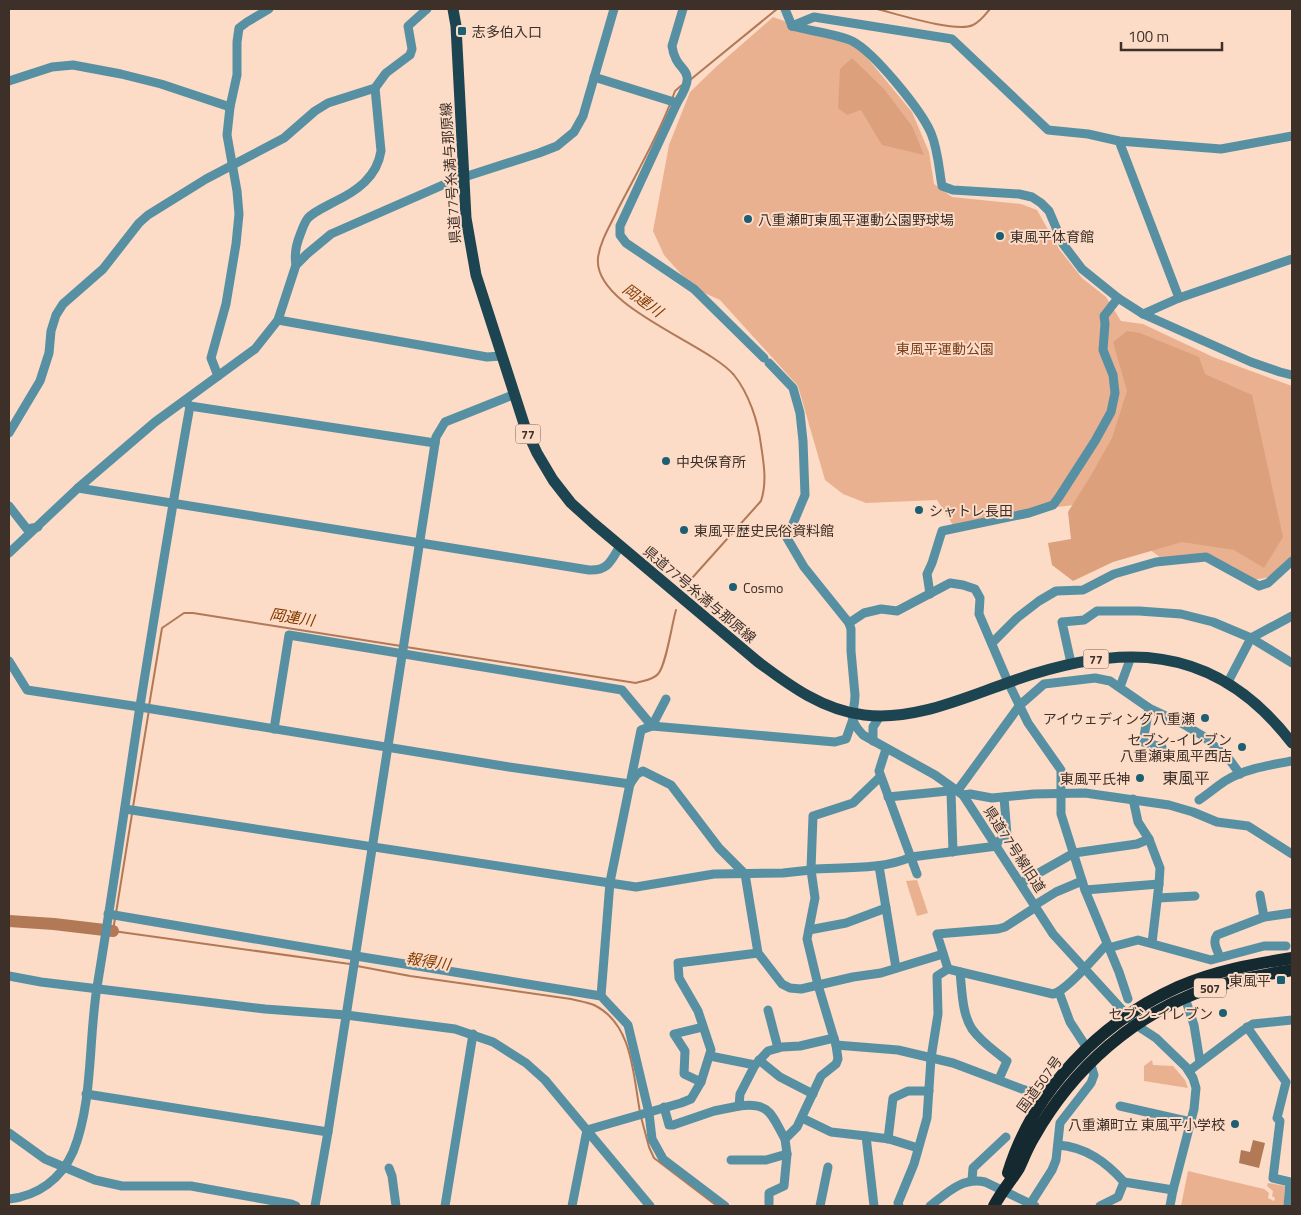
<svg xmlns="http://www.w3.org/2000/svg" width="1301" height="1215" font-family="'Titillium Web','Noto Sans JP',sans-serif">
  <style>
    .green { fill: #eab190 }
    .forest { fill: #dca07d }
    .water { fill: #b27957 }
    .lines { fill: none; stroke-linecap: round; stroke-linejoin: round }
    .stream { stroke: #b27957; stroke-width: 2 }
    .river { stroke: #b27957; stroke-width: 12 }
    .minor { stroke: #5890a3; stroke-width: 9 }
    .major { stroke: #1c4451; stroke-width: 11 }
    .highway { stroke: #142930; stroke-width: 12 }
    .poi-dot { fill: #1c5e72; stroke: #fcdbc7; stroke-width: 2 }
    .labels { text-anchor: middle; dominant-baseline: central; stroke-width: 4; stroke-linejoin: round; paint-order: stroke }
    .shield { fill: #fcdbc7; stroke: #766358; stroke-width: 1 }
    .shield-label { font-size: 12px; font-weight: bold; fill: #3d3029 }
    .poi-label { font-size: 14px; fill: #3d3029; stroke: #fcdbc7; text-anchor: start }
    .street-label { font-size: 14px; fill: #3d3029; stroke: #fcdbc7 }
    .park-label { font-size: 14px; fill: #79401b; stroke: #fcdbc7 }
    .water-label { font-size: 15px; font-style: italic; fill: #833c00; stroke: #fcdbc7 }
    .quarter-label { font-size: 16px; fill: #3d3029; stroke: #fcdbc7 }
  </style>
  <rect width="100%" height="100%" fill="#fcdbc7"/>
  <g class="green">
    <polygon points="773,17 859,48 912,112 929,152 934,184 952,197 1021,204 1037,210 1059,249 1082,278 1106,297 1121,321 1143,324 1213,357 1292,386 1292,560 1271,577 1252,580 1232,566 1203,555 1166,562 1090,503 1041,509 953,525 937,500 866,503 843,494 825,480 798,386 720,300 700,291 681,274 664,255 653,231 669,145 690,92 717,66"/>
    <polygon points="917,880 928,913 917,916 906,881"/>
    <polygon points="1152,1060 1153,1065 1173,1066 1185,1080 1188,1088 1144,1081 1144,1066"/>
    <polygon points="1188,1171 1264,1189 1269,1193 1268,1198 1274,1201 1275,1198 1272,1196 1273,1191 1267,1186 1268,1183 1285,1186 1284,1206 1181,1206"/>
  </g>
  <g class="forest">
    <polygon points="852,58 884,89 912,126 924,155 882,145 861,110 847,115 838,108 840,69"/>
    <polygon points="1127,331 1140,333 1199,357 1205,374 1252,395 1283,537 1264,568 1234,550 1182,542 1113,562 1073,581 1052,565 1048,543 1071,539 1068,512 1090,477 1112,438 1127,391 1113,342"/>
  </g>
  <polygon class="water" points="1253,1140 1265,1143 1259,1168 1239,1163 1241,1150 1250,1152"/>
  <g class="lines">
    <g class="stream">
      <path d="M 877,9 C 897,14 956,33 973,25 C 980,22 985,15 990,9"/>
      <polyline points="690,80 777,9"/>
      <polyline points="672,99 675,91 682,85"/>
      <path d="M 670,104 C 656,140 636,174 618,209 C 611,224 600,241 598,258 C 593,307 707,343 734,375 C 749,394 758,421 761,445 C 764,464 767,483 761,501 L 693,577"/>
      <path d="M 406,647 L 636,683 C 642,681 653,680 658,674 C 666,666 672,623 676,610"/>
      <polyline points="149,706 162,628 184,613 193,613 401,646"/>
      <polyline points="133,807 149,710"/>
      <polyline points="116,913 132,814"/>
      <polyline points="115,918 113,931 350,964"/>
      <path d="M 357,966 L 410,976 L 571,999 C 579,1001 587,1002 594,1005 C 633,1024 633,1075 640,1112"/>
      <polyline points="641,1117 649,1147 654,1158 717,1206"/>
    </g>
    <polyline class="river" points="9,921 54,924 113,931"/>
    <g class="minor">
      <path d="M 683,9 L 672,46 C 676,76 701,65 677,103 L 620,226 L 620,235 L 626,243 L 694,289 L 764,358"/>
      <polyline points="785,9 792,26"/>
      <path d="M 792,26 C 809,31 837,34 852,41 C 874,52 921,110 931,133 C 938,150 939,169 942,186 L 953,190 L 1019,194 L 1032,197 L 1041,203 L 1049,211 L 1063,244 L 1082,269 L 1118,298 L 1143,314 L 1251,362 L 1280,372 L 1292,375"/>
      <polyline points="792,26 814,17 952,39 1048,130 1088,134 1119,141 1221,149 1292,136"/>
      <polyline points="594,77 677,103"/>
      <polyline points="9,81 52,67 73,65 121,74 161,84 230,107"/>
      <polyline points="1119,141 1179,298"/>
      <path d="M 296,265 C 294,254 296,245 300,235 C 302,230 304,223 308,218 C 315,211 325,207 334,202 C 357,191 377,177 381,151 L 375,88"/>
      <polyline points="1143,314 1179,298 1292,259"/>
      <polyline points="278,320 487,357 501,356"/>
      <path d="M 769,363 L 793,388 L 800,413 L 803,441 L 805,495 L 787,538 L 804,567 L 849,623 L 851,629 L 851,651 L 855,695 C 855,714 846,717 863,735 L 935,775 L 963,795 L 1053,934 L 1136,1025 L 1156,1038 L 1186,1067 L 1193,1078 L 1196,1088 L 1194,1109 L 1173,1190 L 1170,1206"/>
      <polyline points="218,376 211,358 226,304 236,244 239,214 237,191 227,135 230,107 237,75 237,42 239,28 247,22 269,9"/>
      <polyline points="187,403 190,406 435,443"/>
      <polyline points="9,433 40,381 49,353 51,331 56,315 63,304 103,269 139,223 148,215 206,179 284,138 315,111 328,103 375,88 386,73 410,55 412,49 408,26 427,9"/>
      <path d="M 78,488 L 589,570 C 608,571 611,561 620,546"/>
      <polyline points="9,506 27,529 38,527"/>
      <polyline points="9,553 78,488 155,422 255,349 278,320 296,265 307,254 331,234 452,181 539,153 557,146 574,132 583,116 614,9"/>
      <polyline points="930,594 927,574 932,563 942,531 1029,513 1053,505 1059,497 1095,441 1111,412 1115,393 1113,375 1103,350 1105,324 1104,316 1118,298"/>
      <polyline points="849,623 864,613 881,609 897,611 950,583 963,585 975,589 980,598 979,614 1008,682 1028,723 1061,770 1061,814 1085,890 1119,972 1128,999"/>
      <polyline points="992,643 1017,618 1039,601 1056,591 1083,590 1114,574 1156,562 1206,557 1259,586 1268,583 1292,561"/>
      <polyline points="9,661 27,690 140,707 509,767 630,784"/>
      <polyline points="1071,663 1062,622 1084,620 1097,611 1139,611 1181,614 1213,622 1251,638 1292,663"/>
      <polyline points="1228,682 1251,638 1292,616"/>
      <polyline points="1120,687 1131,657"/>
      <polyline points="1149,708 1143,742 1162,747"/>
      <polyline points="274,729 289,635 622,690 652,726 835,742 846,739 853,719"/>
      <polyline points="873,741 873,727 880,716"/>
      <polyline points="886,749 879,771 917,874"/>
      <path d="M 880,777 L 853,803 L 813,816 L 811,869 C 842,867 883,870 911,857 L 997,846"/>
      <polyline points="630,784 637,774 643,771 671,785 719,848 745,874 758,953 782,984 790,988 801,989 853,977 881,973 943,954"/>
      <polyline points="951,792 953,852"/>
      <polyline points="963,795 970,794 992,798 1034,794 1085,793 1169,805 1193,812 1217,822 1248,826 1292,854"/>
      <polyline points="888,797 958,790 1020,705 1044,684 1095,678 1110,681 1149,708 1183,724 1203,736 1229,759 1240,774"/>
      <polyline points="1133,799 1138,822 1149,839 1160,868 1159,884 1152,943"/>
      <path d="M 1199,800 C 1208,794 1216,787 1225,781 C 1244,769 1270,765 1292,761"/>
      <polyline points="125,809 636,887 714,874 783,873 811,870 815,898 807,939 818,985 836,1045 838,1059 836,1064 821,1076 797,1127 785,1139 787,1154 784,1186 769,1193 769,1206"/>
      <polyline points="995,844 1007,835 1004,797"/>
      <polyline points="879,866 896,968"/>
      <polyline points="1021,883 1074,853 1137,844 1149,839"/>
      <polyline points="1085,890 1159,884"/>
      <polyline points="1260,895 1264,917"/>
      <polyline points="1158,898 1195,896"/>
      <polyline points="1035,905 1056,892 1082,881"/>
      <polyline points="108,914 356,956 601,996 628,1025 649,1113 652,1139 663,1159 725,1206"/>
      <polyline points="809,930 846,923 886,908"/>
      <polyline points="1108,948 1138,940 1211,960 1264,946 1286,946"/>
      <path d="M 1220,957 C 1217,950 1212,942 1217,935 L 1264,917 L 1292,913"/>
      <polyline points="948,969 937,934 998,929 1005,927 1036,907"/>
      <path d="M 960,972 C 962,990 962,1014 972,1029 C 981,1042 995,1051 1007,1061 L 999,1079"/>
      <polyline points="9,976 41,982 265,1009 346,1015 455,1029 493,1042 526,1063 545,1080 650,1206"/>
      <polyline points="1059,992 1070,1022 1087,1048"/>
      <polyline points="601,996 610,882 641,730 652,726 666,699"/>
      <polyline points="1185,998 1194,1025 1200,1062"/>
      <polyline points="768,1010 778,1048"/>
      <polyline points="1247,1027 1286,1082 1277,1118 1280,1121 1273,1178 1290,1182 1288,1206"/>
      <polyline points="836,1045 898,1050 953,1063 1022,1089 1047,1096"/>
      <polyline points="710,1056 755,1065 768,1051 782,1047 800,1046 834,1038"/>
      <polyline points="759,1060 780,1077 813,1094"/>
      <path d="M 755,1065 L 740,1094 L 739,1106 C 770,1102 771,1114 785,1139"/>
      <polyline points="1189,1071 1242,1031 1253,1024 1292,1020"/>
      <polyline points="701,1082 684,1074 685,1051 674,1034 703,1027"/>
      <polyline points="86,1094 328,1132"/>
      <polyline points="1120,1106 1191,1122"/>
      <polyline points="664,1107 669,1125 673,1125 714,1111 739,1106"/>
      <polyline points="802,1118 831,1132 866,1136"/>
      <polyline points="587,1130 681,1103 691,1099 701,1082 711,1050 698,1011 679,978 678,963 758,953"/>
      <polyline points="9,1133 45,1159 95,1180 122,1186 191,1186 291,1204 296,1206"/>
      <polyline points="888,1139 893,1098 908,1091 929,1091"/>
      <path d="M 1058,1145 C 1086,1147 1106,1162 1124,1182 L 1118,1197 L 1100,1206"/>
      <polyline points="731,1160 766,1160 787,1154"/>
      <polyline points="389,1168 392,1176 396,1206"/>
      <polyline points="972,1180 973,1168 1006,1137"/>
      <polyline points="1124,1182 1173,1190"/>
      <path d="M 9,1199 C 38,1196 61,1179 73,1152 C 94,1101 88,1035 98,981 C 113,890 126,798 140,706 C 156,606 172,506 190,406"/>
      <polyline points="315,1206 328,1132 436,437 445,422 513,395"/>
      <polyline points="445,1206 473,1034"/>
      <polyline points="572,1206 587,1130"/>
      <polyline points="820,1206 828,1167"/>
      <polyline points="874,1206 866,1136 889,1139 918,1148"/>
      <path d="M 899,1206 L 898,1203 L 914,1164 L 927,1118 L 931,1058 L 938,1014 L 937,976 L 948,969 L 1053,994 C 1066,991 1096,956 1106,945"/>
      <path d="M 930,1206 C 947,1193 962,1177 985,1182 L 1035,1206"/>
      <polyline points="1029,1206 1052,1170 1056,1160 1060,1123 1091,1083 1094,1075 1090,1062"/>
    </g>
    <path class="major" d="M 453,9 L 456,26 L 466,218 L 476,275 L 525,427 L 537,453 L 553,480 L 571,503 L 592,522 L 757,661 C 790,686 823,710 864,715 C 913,721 961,699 1007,683 C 1119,642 1214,641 1292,743"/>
    <g class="highway">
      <path d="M 1008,1173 C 1033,1091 1100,1022 1178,987 C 1214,971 1253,964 1292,958"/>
      <path d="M 994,1206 C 1001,1192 1011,1181 1019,1168 C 1024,1157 1028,1147 1034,1137 C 1073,1068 1135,1013 1210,988 C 1237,979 1265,975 1292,970"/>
    </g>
  </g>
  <g class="poi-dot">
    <rect x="457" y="26" width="10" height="10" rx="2.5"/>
    <circle cx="748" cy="219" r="5"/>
    <circle cx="1000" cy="236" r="5"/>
    <circle cx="666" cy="461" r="5"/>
    <circle cx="919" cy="510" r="5"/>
    <circle cx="684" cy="530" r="5"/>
    <circle cx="733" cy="587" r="5"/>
    <circle cx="1205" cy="718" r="5"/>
    <circle cx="1242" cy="747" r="5"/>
    <circle cx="1140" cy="778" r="5"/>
    <rect x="1276" y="975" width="10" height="10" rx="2.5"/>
    <circle cx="1223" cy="1013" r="5"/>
    <circle cx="1235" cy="1124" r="5"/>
  </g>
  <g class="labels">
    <g class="shield">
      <rect x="515.5" y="424.5" width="25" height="19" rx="4"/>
      <rect x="1083.5" y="649.5" width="25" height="19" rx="4"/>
      <rect x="1194" y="978.5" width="32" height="19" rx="4"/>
    </g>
    <g class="shield-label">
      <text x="528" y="434">77</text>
      <text x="1096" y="659">77</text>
      <text x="1210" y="988">507</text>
    </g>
    <g class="poi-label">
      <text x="472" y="31">志多伯入口</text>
      <text x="758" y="219">八重瀬町東風平運動公園野球場</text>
      <text x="1010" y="236">東風平体育館</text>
      <text x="676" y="461">中央保育所</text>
      <text x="929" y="510">シャトレ長田</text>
      <text x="694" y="530">東風平歴史民俗資料館</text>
      <text x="743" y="587">Cosmo</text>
      <text x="1195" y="718" text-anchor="end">アイウェディング八重瀬</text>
      <text x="1232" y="739" text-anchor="end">セブン-イレブン<tspan x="1232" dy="16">八重瀬東風平西店</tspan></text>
      <text x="1130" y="778" text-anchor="end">東風平氏神</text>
      <text x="1271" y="980" text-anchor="end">東風平</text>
      <text x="1213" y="1013" text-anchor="end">セブン-イレブン</text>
      <text x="1225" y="1124" text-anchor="end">八重瀬町立 東風平小学校</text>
    </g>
    <g class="street-label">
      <text transform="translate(450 173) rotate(-94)">県道77号糸満与那原線</text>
      <text transform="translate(700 594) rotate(40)">県道77号糸満与那原線</text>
      <text transform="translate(1015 849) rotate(57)">県道77号線旧道</text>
      <text transform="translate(1039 1084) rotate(-54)">国道507号</text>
    </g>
    <g class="park-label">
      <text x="945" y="348">東風平運動公園</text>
    </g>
    <g class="water-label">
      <text transform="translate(643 300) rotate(36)">岡連川</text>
      <text transform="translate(292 617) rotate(9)">岡連川</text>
      <text transform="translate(428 961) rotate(9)">報得川</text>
    </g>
    <g class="quarter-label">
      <text x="1186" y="778">東風平</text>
    </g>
  </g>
  <rect width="1301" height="1215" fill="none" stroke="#3d3029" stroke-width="20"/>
  <path d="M1121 42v8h101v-8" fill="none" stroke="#3d3029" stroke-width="2.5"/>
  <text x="1128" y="42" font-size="15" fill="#3d3029" stroke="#fcdbc7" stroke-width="4" paint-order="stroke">100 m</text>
</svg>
